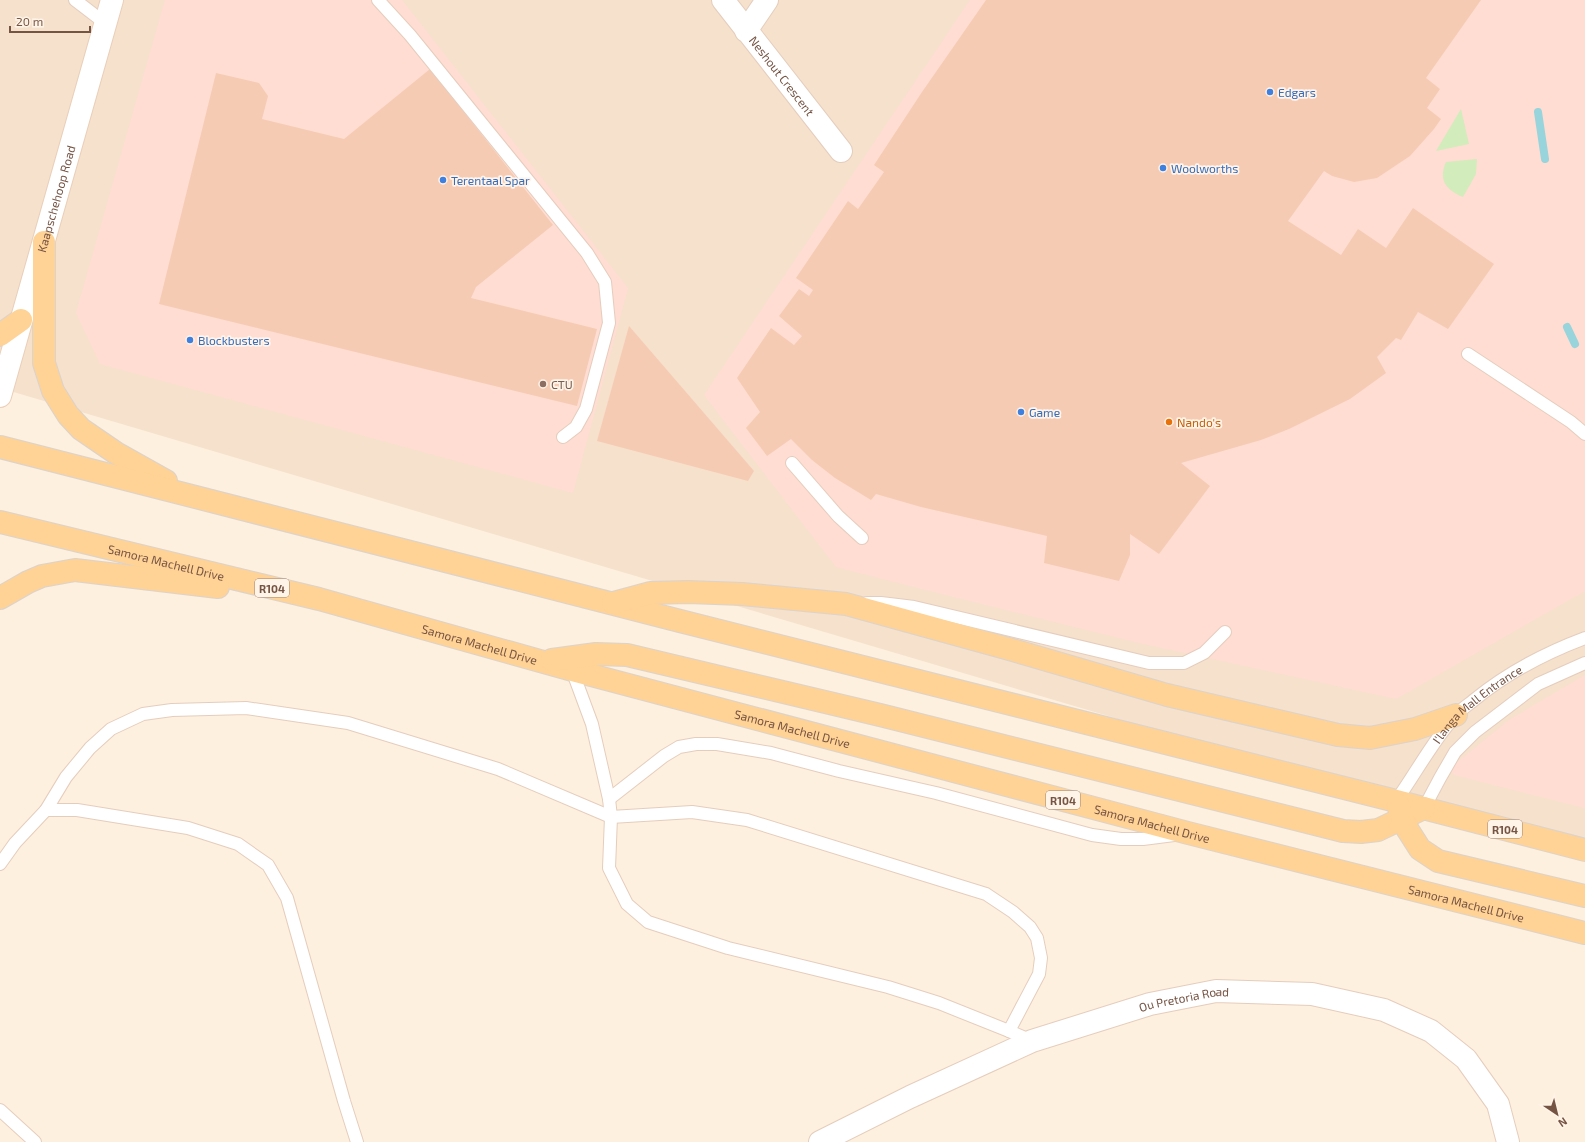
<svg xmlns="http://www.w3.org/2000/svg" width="1585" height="1142" font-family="'Exo 2',sans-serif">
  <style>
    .residential { fill: #f6e1cc }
    .commercial { fill: #ffddd2 }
    .green { fill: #d2ecbc }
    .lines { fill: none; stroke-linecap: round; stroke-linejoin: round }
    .stream { stroke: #97d4dc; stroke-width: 8 }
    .building { fill: #f6cbb4 }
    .lane-casing { stroke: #e5cdbd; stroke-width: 14 }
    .street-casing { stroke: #e5cdbd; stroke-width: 24 }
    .secondary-casing { stroke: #eaceb9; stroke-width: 24 }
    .primary-casing { stroke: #dbd3ce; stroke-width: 24 }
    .lane { stroke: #fff; stroke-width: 12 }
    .street { stroke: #fff; stroke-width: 22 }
    .secondary { stroke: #fff; stroke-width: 22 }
    .primary { stroke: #ffd295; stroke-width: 22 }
    .shop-dot { fill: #3f7fe0; stroke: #fff4e7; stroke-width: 1.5 }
    .education-dot { fill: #8d6e63; stroke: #fff4e7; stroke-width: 1.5 }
    .food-dot { fill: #e8710a; stroke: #fff4e7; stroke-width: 1.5 }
    .labels { text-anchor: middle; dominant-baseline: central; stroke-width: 3.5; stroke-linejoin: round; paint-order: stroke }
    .shield { fill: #fff4e7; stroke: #9f8475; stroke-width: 1 }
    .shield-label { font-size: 11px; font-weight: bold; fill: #765444 }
    .street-label { font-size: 12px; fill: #765444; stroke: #fff4e7 }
    .shop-label { font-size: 12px; fill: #366cbe; stroke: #fff4e7; text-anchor: start }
    .education-label { font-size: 12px; fill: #785e54; stroke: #fff4e7; text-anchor: start }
    .food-label { font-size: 12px; fill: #c56008; stroke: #fff4e7; text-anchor: start }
  </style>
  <rect width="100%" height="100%" fill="#fef0de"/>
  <polygon class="residential" points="0,0 1585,0 1585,857 0,388"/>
  <g class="commercial">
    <polygon points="165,0 402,0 628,288 573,493 100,364 76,313"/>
    <polygon points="970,0 1585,0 1585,591 1396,699 1139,643 902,584 836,567 704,395"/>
    <polygon points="1585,675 1585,808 1454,775 1449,769 1509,720"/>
  </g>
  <g class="green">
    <polygon points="1461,109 1469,144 1436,151"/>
    <path d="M 1477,159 L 1476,174 L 1463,197 C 1446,190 1438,180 1446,162 Z"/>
  </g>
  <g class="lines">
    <g class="stream">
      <polyline points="1538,112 1545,159"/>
      <polyline points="1567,327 1575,344"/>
    </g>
  </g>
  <g class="building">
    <polygon points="986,0 1481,0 1426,78 1440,89 1427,108 1441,119 1434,129 1410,156 1377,178 1354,182 1332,176 1324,171 1288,221 1341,255 1358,229 1386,248 1413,208 1494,264 1448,329 1418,312 1401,340 1396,338 1377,357 1386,373 1350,399 1289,429 1261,440 1181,463 1210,486 1159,554 1130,534 1130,555 1119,581 1044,563 1047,536 921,507 876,494 871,500 835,478 812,460 791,439 767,456 746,428 760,412 737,378 771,328 794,345 802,336 779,316 799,289 809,296 813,290 796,278 848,201 858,209 884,172 874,165 922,92"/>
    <polygon points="430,69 553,225 476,287 471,298 597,329 577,406 159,304 216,73 259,83 268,96 262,119 344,139"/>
    <polygon points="629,326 754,471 748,481 597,441"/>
  </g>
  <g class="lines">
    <defs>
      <g id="lane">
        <polyline points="75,0 105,23"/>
        <polyline points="378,0 410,35 587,253 605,282 609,323 586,409 576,427 563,437"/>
        <polyline points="1468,354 1571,422 1585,434"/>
        <polyline points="792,463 838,516 862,538"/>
        <polyline points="867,603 881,603 914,607 1149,663 1184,663 1204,653 1225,632"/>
        <polyline points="572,670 592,724 609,799 611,817 609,868 627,904 648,922 728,948 888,987 939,1003 1009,1031 1032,1041"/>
        <polyline points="609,799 664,756 679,747 696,744 717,744 771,753 839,771 936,793 1092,835 1121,839 1143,839 1174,835"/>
        <path id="s1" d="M 1396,801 C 1416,773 1432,742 1455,716 C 1460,710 1468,705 1474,700 C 1507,673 1545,653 1585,638"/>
        <polyline points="1424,808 1440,778 1455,752 1475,732 1538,684 1585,663"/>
        <polyline points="46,810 66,777 90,748 111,729 143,714 172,710 246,708 348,723 498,769 611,817 692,812 747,820 986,894 1013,912 1030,927 1037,938 1041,958 1039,974 1009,1031"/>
        <polyline points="0,864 15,843 46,810 77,810 188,828 238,844 268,865 287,898 344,1101 357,1142"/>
        <polyline points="0,1110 35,1142"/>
      </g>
      <g id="street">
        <path id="s2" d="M 723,0 L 841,151"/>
        <polyline points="746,31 767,0"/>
        <path id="s3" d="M 820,1142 L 910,1097 L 1032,1041 L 1150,1004 L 1216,991 L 1312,994 L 1384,1010 L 1431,1031 L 1466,1059 L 1498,1104 L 1508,1142"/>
      </g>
      <g id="secondary">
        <path id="s4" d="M 0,396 L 112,0"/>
      </g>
      <g id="primary">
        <polyline points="44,242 44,363 53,391 68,415 81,429 116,453 166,481"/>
        <polyline points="0,335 21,320"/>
        <polyline points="0,447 680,621 1396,801 1585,850"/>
        <path id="s5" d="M 0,522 L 319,599 L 572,670 L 1188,833 L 1585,933"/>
        <polyline points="0,598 28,582 42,576 75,570 218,587"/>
        <polyline points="613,603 650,593 688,592 742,594 846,604 1009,649 1167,695 1338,735 1370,738 1415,729 1456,715"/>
        <polyline points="552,660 596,654 627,655 880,715 1343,831 1361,832 1378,830 1424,808"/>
        <polyline points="1398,805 1406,827 1420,849 1438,861 1585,896"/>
      </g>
    </defs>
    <use href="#lane" class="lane-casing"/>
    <use href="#street" class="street-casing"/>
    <use href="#secondary" class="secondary-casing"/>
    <use href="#primary" class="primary-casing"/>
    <use href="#lane" class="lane"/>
    <use href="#street" class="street"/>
    <use href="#secondary" class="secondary"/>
    <use href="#primary" class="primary"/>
  </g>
  <g class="shop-dot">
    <circle cx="1270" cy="92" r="4"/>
    <circle cx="1163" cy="168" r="4"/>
    <circle cx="443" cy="180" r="4"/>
    <circle cx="190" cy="340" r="4"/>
    <circle cx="1021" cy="412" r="4"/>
  </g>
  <circle class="education-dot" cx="543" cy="384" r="4"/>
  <circle class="food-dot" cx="1169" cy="422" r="4"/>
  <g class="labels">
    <g class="shield">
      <rect x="255" y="579" width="34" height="18" rx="3"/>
      <rect x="1046" y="791" width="34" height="18" rx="3"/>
      <rect x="1488" y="820" width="34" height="18" rx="3"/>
    </g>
    <g class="shield-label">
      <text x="272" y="588">R104</text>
      <text x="1063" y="800">R104</text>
      <text x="1505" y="829">R104</text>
    </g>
    <g class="street-label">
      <text stroke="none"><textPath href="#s2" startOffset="96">Neshout Crescent</textPath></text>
      <text stroke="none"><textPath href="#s4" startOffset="205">Kaapschehoop Road</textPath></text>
      <text stroke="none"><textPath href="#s5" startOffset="171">Samora Machell Drive</textPath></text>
      <text stroke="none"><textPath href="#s5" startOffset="495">Samora Machell Drive</textPath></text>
      <text stroke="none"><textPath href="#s1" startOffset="128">I'langa Mall Entrance</textPath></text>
      <text stroke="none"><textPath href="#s5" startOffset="819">Samora Machell Drive</textPath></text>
      <text stroke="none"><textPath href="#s5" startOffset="1191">Samora Machell Drive</textPath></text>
      <text stroke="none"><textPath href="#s5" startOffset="1515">Samora Machell Drive</textPath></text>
      <text stroke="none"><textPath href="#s3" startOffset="393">Ou Pretoria Road</textPath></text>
    </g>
    <g class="shop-label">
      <text x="1278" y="92">Edgars</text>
      <text x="1171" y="168">Woolworths</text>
      <text x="451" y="180">Terentaal Spar</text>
      <text x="198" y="340">Blockbusters</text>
      <text x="1029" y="412">Game</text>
    </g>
    <g class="education-label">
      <text x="551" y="384">CTU</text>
    </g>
    <g class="food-label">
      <text x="1177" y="422">Nando's</text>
    </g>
  </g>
  <g transform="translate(1557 1114) rotate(145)" stroke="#fff4e7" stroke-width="3" paint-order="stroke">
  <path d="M0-3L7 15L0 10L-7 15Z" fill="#765444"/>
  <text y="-6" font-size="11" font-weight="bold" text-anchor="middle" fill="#765444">N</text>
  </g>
  <path d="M10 26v6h80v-6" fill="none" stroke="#765444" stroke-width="2"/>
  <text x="16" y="26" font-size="12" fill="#765444" stroke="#fff4e7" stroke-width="3" paint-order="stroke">20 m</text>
</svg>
